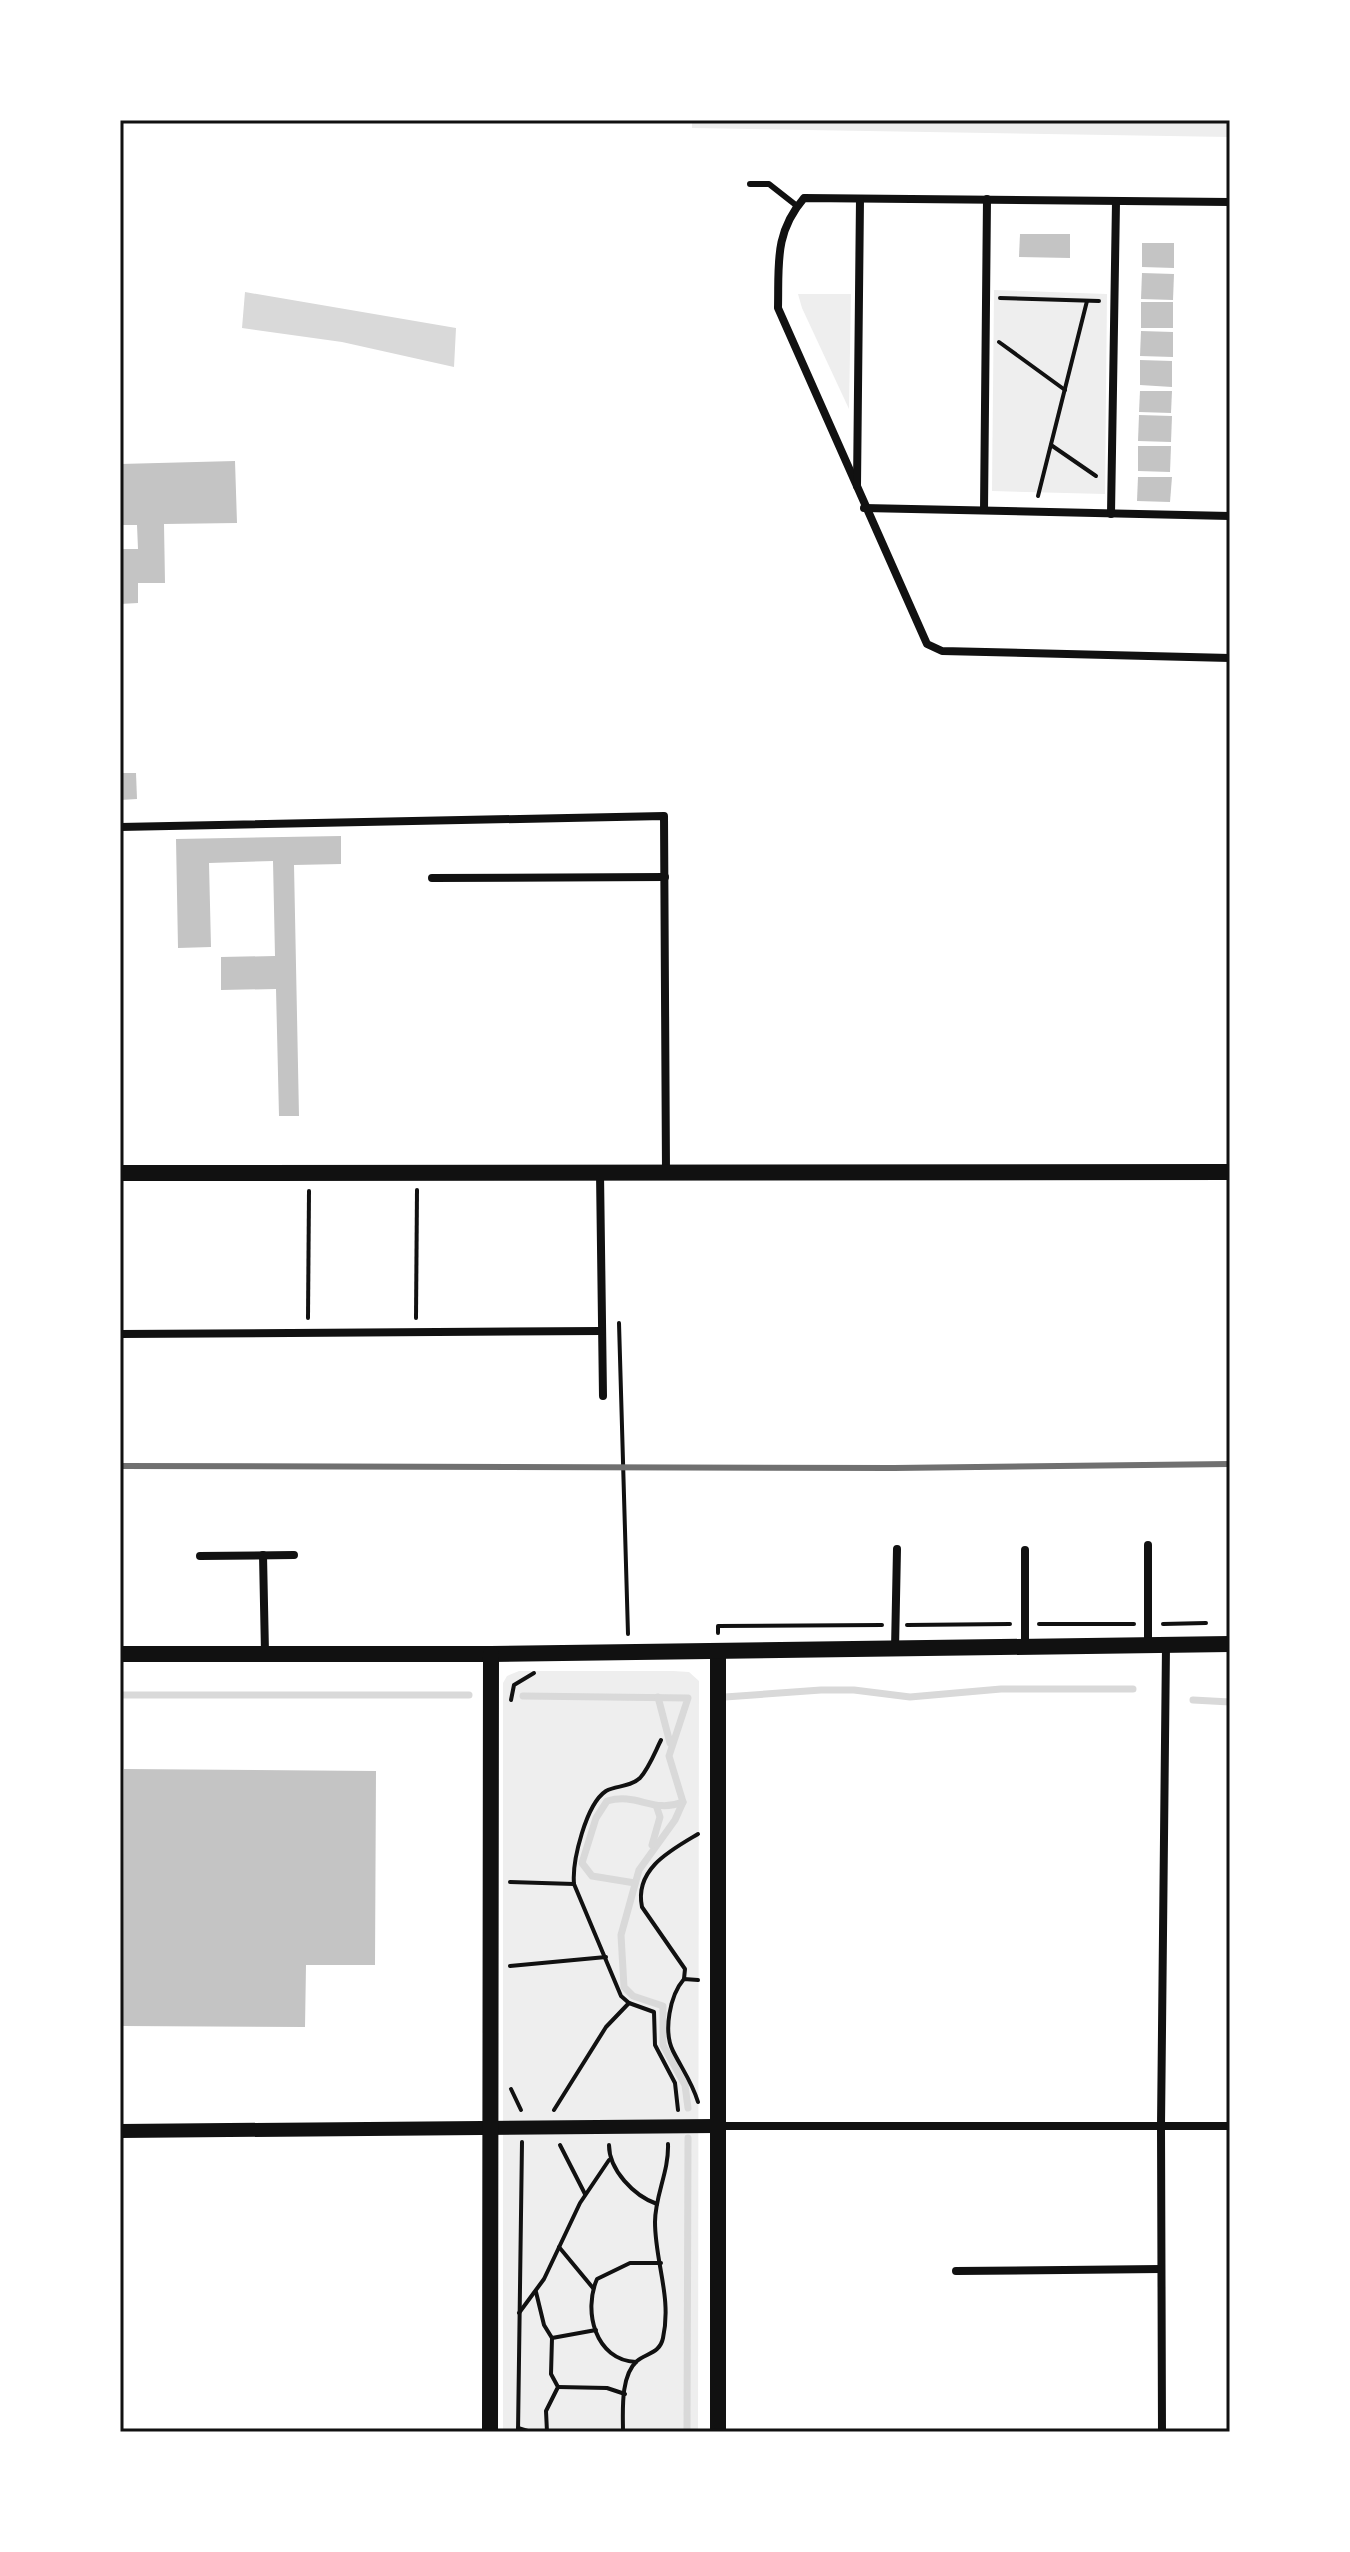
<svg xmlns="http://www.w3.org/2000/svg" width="1350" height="2552" font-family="'DM Sans',sans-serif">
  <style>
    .green { fill: #eee }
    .water { fill: #d9d9d9 }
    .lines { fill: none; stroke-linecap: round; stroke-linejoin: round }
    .stream { stroke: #d9d9d9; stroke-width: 7 }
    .building { fill: #c4c4c4 }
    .path { stroke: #111; stroke-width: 4 }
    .service { stroke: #111; stroke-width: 6 }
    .minor { stroke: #111; stroke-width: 8 }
    .tertiary { stroke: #111; stroke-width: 14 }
    .secondary { stroke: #111; stroke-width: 16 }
    .rail { stroke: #707070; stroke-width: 6 }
    .neatline { fill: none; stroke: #111; stroke-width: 3 }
  </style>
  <rect width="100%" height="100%" fill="#fff"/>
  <g class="green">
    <polygon points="692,120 1230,120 1230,137 692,128"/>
    <polygon points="994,290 1107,294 1105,494 992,491"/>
    <polygon points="798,294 851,294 849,409 802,308"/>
    <polygon points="519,1671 673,1671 689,1672 699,1681 698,2432 503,2432 503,1683 507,1676"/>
  </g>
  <polygon class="water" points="245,292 456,328 454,367 342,342 242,328"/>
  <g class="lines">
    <g class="stream">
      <polyline points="120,1695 469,1695"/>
      <polyline points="523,1696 688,1698 669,1756 683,1802 675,1820 639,1870 621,1935 624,1987 633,1996 663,2006 663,2045 685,2085 688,2108"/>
      <polyline points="658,1697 670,1743"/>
      <polyline points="725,1697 821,1690 854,1690 910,1697 1001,1689 1133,1689"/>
      <polyline points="1193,1700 1230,1702"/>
      <polyline points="652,1845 660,1817 657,1808"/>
      <path d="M 635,1883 L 592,1876 L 582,1863 L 596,1818 L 607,1801 C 638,1792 652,1814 683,1802"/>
      <polyline points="687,2432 688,2138"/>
    </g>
  </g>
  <g class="building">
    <polygon points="1020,234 1070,234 1070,258 1019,257"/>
    <polygon points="1142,243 1174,243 1174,268 1142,267"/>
    <polygon points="1142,273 1174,274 1173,300 1141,299"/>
    <rect x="1141" y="302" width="32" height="26"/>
    <polygon points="1141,331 1173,332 1173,357 1140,356"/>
    <polygon points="1140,360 1172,361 1172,387 1140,385"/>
    <polygon points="1140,391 1172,391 1171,413 1139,412"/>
    <polygon points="1139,415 1172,416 1171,442 1138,441"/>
    <polygon points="1138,446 1171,446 1170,472 1138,471"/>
    <polygon points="235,461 237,523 164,524 165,583 138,583 138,603 120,604 120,549 138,549 137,525 120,525 120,464"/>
    <polygon points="1138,477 1172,477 1170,502 1137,501"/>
    <polygon points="120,773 136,773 137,799 120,800"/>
    <polygon points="341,836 341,864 294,865 299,1116 279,1116 276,989 221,990 221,957 275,956 273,861 209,863 211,947 178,948 176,839"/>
    <polygon points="124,1769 376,1771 375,1965 306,1965 305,2027 123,2026"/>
  </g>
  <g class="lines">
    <g class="path">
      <polyline points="1000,298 1099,301"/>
      <polyline points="999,342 1065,390"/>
      <polyline points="1051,445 1096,476"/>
      <polyline points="1038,496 1087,301"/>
      <polyline points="308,1318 309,1191"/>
      <polyline points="416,1318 417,1190"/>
      <polyline points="619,1323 628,1634"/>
      <polyline points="1039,1624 1134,1624"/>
      <polyline points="1163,1624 1206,1623"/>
      <polyline points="907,1625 1010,1624"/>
      <polyline points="718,1633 718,1626 882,1625"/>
      <polyline points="511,1700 514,1685 534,1673"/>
      <path d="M 661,1740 C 655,1752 649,1768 640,1778 C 629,1788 616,1785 606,1791 C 586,1804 572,1861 574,1884 L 621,1996 L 629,2003 L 654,2012 L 655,2045 L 675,2083 L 678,2110"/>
      <polyline points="510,1882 574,1884"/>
      <polyline points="510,1966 606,1957"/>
      <path d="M 684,1979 L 685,1969 L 642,1907 C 634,1869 671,1850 698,1834"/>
      <polyline points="511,2089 521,2110"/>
      <path d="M 698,2102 C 692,2082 682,2069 673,2051 C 663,2031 670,1995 684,1979 L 698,1980"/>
      <polyline points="554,2110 606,2027 629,2003"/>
      <polyline points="560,2145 585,2194"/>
      <path d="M 609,2145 C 609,2170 634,2196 657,2204"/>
      <polyline points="559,2247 593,2288"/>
      <polyline points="536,2292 544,2325 552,2338"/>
      <polyline points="519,2313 544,2279 580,2203 609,2160"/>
      <path d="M 636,2362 C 595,2360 583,2311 597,2279 L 630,2263 L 661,2263"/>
      <polyline points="558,2387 607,2388 625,2394"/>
      <polyline points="518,2428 531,2432"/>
      <polyline points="518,2432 522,2142"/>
      <polyline points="547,2432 546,2411 558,2387 551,2374 552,2338 596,2330"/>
      <path d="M 623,2432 C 623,2412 620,2376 637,2361 C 647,2353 660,2353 663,2338 C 672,2297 655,2262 655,2222 C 655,2195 669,2172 668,2144"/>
    </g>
    <polyline class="service" points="750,184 769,184 797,206"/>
    <g class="minor">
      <path d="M 1230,202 L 804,198 C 774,233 779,264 778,308 L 927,644 L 942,651 L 1230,658"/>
      <polyline points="857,486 860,199"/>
      <polyline points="864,508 1230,516"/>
      <polyline points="984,510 987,199"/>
      <polyline points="1111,514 1116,202"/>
      <polyline points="120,827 664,816 666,1172"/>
      <polyline points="432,878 665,877"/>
      <polyline points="600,1173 603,1396"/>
      <polyline points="120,1334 602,1331"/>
      <polyline points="263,1555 265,1653"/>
      <polyline points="200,1556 294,1555"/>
      <polyline points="1148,1644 1148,1545"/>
      <polyline points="1025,1646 1025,1550"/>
      <polyline points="895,1649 897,1549"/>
      <polyline points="717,2126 1230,2126"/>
      <polyline points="956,2271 1161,2269"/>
      <polyline points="1162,2432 1161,2126 1166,1646"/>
    </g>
    <polyline class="tertiary" points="120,2131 716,2126"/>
    <g class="secondary">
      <polyline points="120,1173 1230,1172"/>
      <polyline points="718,1651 718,2432"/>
      <polyline points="120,1654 491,1654 1230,1644"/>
      <polyline points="490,2432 491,1654"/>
    </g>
    <polyline class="rail" points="120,1466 894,1468 1230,1464"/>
  </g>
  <rect width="1350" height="2552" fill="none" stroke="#ffffff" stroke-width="244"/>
  <rect x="122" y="122" width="1106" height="2308" class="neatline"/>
</svg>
